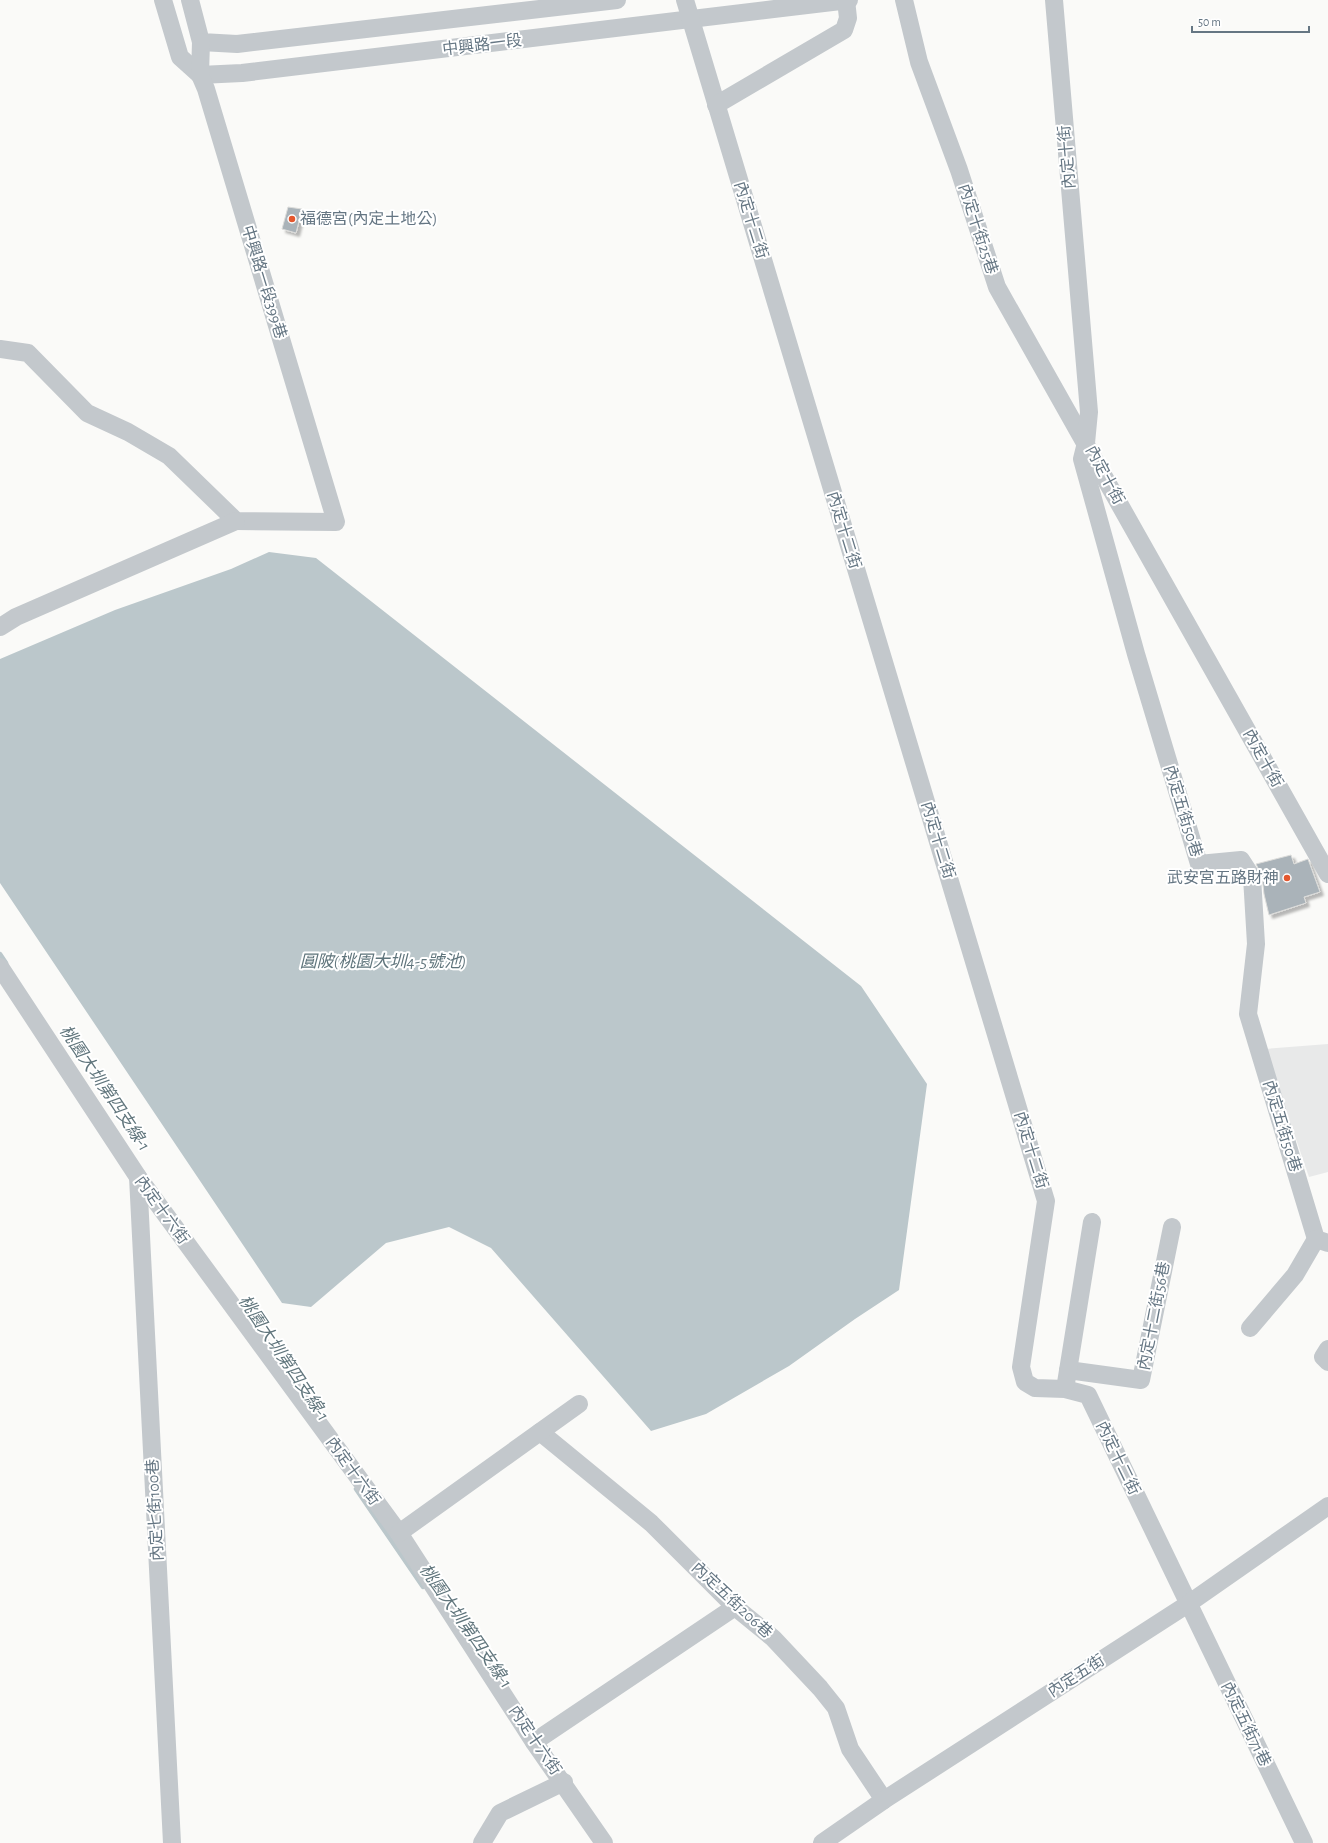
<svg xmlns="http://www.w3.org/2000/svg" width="1328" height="1843" font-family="'Alegreya Sans','Noto Sans TC',sans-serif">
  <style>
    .built { fill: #e8e9e9 }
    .water { fill: #bbc7cb }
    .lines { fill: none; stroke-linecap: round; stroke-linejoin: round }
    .stream { stroke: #bbc7cb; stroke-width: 4.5 }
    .building { fill: #aab3b9; stroke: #dcdcda; filter: url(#shadow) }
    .minor { stroke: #c3c8cc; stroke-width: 18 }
    .poi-dot { fill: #e4572e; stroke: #fff; stroke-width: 1.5 }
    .labels { text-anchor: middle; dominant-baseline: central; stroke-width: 4; stroke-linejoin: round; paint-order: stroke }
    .street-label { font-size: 16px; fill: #657683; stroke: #fff }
    .poi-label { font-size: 16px; fill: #657683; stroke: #fff; text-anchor: start }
    .water-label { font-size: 17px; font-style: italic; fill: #60757c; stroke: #fff }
  </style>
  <defs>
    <filter id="shadow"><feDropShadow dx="3.5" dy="3.5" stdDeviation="1" flood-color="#0004"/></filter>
  </defs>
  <rect width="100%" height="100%" fill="#fafaf8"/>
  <polygon class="built" points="1328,1044 1328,1172 1309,1177 1265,1049"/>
  <polygon class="water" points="269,552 316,558 861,986 927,1084 899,1290 855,1319 789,1366 706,1414 651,1431 491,1248 449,1227 386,1243 311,1307 282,1303 0,883 0,659 115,610 231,569"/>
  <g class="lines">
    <g class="stream">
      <polyline points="0,954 6,963"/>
      <polyline points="356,1489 423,1587"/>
    </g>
  </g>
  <g class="building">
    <polygon points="288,207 302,209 296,233 282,229"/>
    <polygon points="1291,855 1294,864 1308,859 1320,892 1304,897 1306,903 1269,915 1264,894 1262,876 1256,864"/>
  </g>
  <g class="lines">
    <g class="minor">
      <polyline points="163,0 180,57 200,75 242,73 849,0"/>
      <polyline points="190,0 201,42 237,44 617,0"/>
      <polyline points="685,0 1046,1201 1021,1367 1025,1382 1035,1388 1065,1389 1088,1395 1304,1843"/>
      <polyline points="904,0 919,62 959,170 997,287 1328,874"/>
      <polyline points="1054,0 1089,412 1086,443 1082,459 1136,654 1199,864 1241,860 1252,877 1256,944 1248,1014 1316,1239 1328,1243"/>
      <polyline points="716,105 844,30 848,18 846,0"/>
      <polyline points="0,349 28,353 87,413 128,432 169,456 236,521 336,522 206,89 200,75 201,42"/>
      <polyline points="0,627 16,617 236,521"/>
      <polyline points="0,967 138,1177 399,1533 534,1742 604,1843"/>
      <polyline points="138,1177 172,1843"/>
      <polyline points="1250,1328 1295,1275 1316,1239"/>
      <polyline points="1328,1349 1323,1357 1328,1362"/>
      <polyline points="1068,1370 1141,1380 1172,1227"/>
      <polyline points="1066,1383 1092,1222"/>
      <polyline points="540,1432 651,1523 735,1607 773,1638 820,1688 836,1708 850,1749 884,1800"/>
      <polyline points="399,1533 579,1404"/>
      <polyline points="534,1742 735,1607"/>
      <polyline points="482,1843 500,1813 564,1782"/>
      <polyline points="822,1843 884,1800 1188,1604 1328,1506"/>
    </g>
  </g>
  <g class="poi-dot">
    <circle cx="292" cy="219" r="4"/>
    <circle cx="1287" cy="878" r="4"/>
  </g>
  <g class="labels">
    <g class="street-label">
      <text transform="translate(482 45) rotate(-7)">中興路一段</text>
      <text transform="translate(1067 157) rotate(-95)">內定十街</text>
      <text transform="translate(751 220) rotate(73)">內定十二街</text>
      <text transform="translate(978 229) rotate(72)">內定十街25巷</text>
      <text transform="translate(264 282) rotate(73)">中興路一段399巷</text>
      <text transform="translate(1105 475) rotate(62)">內定十街</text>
      <text transform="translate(844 530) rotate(73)">內定十二街</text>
      <text transform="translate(1263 758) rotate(61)">內定十街</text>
      <text transform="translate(1183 811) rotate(73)">內定五街50巷</text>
      <text transform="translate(938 840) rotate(73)">內定十二街</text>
      <text transform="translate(1282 1126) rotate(73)">內定五街50巷</text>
      <text transform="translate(1031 1150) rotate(73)">內定十二街</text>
      <text transform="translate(162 1210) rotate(54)">內定十六街</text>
      <text transform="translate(1154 1316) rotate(-79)">內定十二街56巷</text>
      <text transform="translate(1118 1458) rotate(64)">內定十二街</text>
      <text transform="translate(353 1471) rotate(54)">內定十六街</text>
      <text transform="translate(155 1510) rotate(-93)">內定七街100巷</text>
      <text transform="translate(732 1600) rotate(43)">內定五街206巷</text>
      <text transform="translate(1076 1676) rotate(-33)">內定五街</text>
      <text transform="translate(1246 1724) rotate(64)">內定五街71巷</text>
      <text transform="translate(535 1740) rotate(56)">內定十六街</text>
    </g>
    <g class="poi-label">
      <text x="300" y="219">福德宮(內定土地公)</text>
      <text x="1279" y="878" text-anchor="end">武安宮五路財神</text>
    </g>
    <g class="water-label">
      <text x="383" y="961">圓陂(桃園大圳4-5號池)</text>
      <text transform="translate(105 1088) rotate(56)">桃園大圳第四支線-1</text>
      <text transform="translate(284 1358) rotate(56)">桃園大圳第四支線-1</text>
      <text transform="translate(466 1626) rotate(55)">桃園大圳第四支線-1</text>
    </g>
  </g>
  <path d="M1192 26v6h117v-6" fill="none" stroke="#657683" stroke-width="2"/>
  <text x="1198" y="26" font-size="12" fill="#657683" stroke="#ffffff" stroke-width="3" paint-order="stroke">50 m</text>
</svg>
